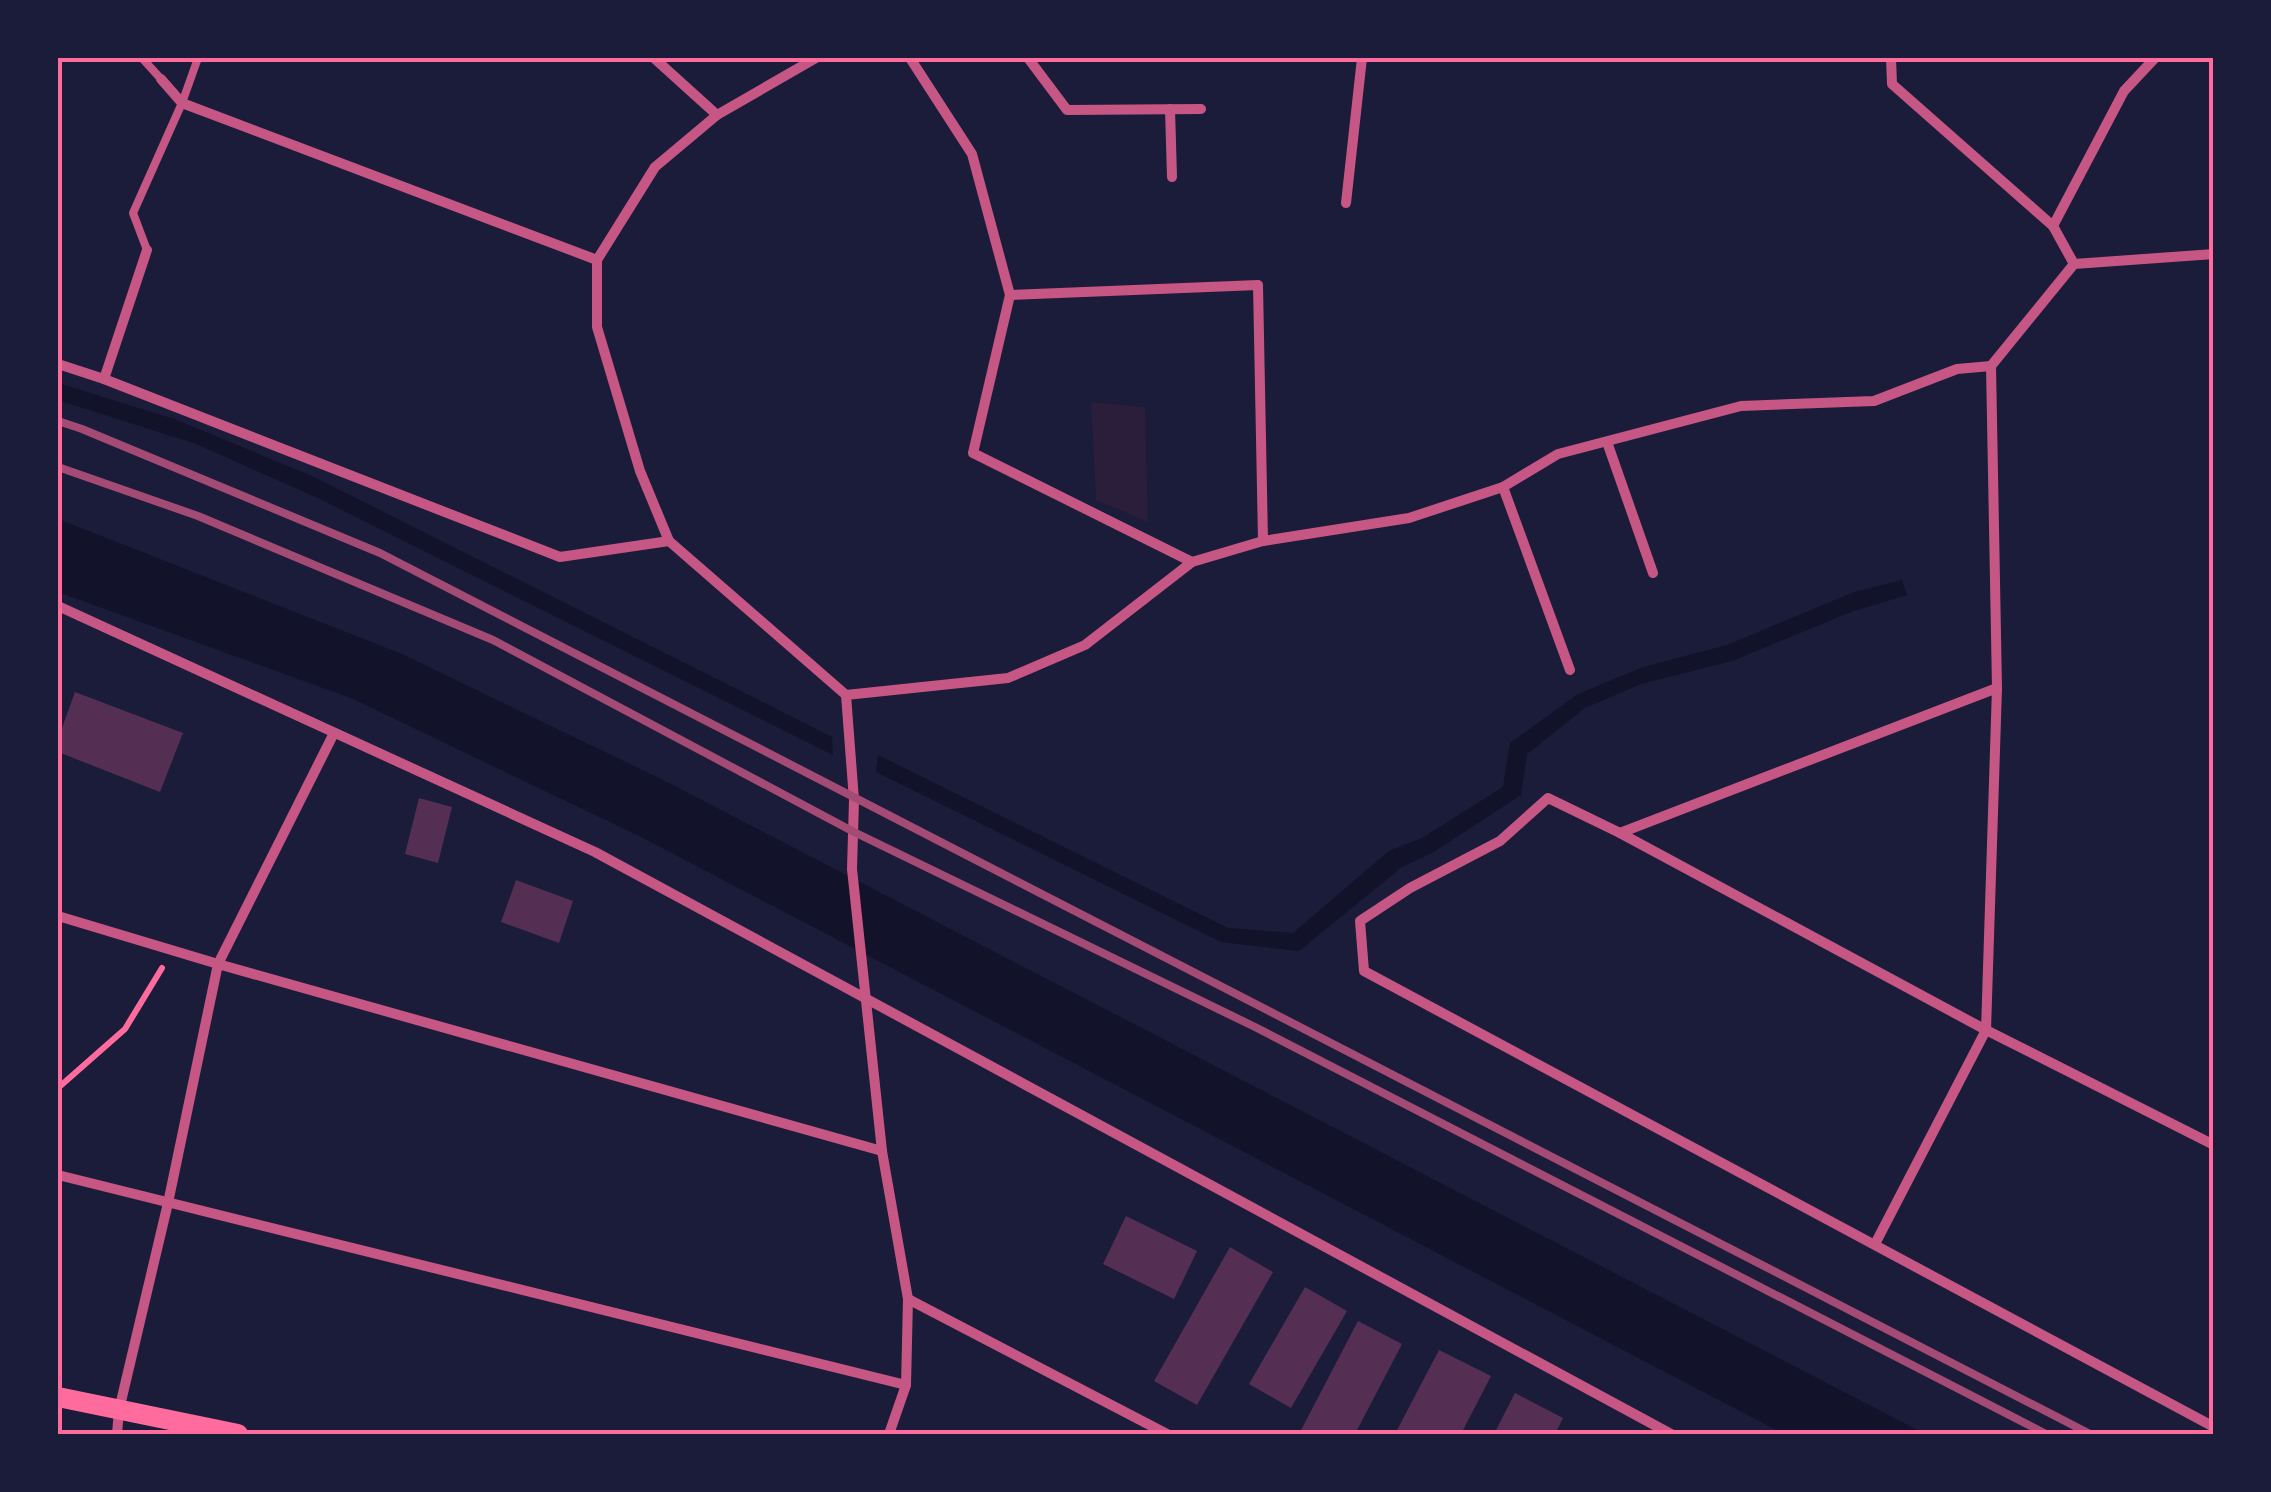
<svg xmlns="http://www.w3.org/2000/svg" width="2271" height="1492" font-family="Ubuntu,sans-serif">
  <style>
    .green { fill: #2a1e3b }
    .water { fill: #12122b }
    .building { fill: #542f53 }
    .lines { fill: none; stroke-linecap: round; stroke-linejoin: round }
    .path { stroke: #ff6b9d; stroke-width: 6 }
    .service { stroke: #c65784; stroke-width: 8 }
    .minor { stroke: #c65784; stroke-width: 10 }
    .secondary { stroke: #ff6b9d; stroke-width: 20 }
    .rail { stroke: #a44b75; stroke-width: 8 }
    .neatline { fill: none; stroke: #ff6b9d; stroke-width: 4 }
  </style>
  <rect width="100%" height="100%" fill="#1b1b3a"/>
  <polygon class="green" points="1091,402 1145,407 1148,522 1096,500"/>
  <g class="water">
    <polygon points="58,383 177,420 314,477 832,737 833,755 318,498 196,444 58,400"/>
    <polygon points="58,519 402,654 667,782 1925,1434 1784,1434 641,837 351,698 58,592"/>
    <polygon points="1902,580 1907,595 1851,612 1732,661 1641,684 1585,708 1527,754 1521,795 1432,853 1402,867 1299,951 1221,942 876,772 878,755 1228,928 1293,933 1389,851 1422,838 1503,787 1510,743 1578,694 1643,667 1727,645 1854,592"/>
  </g>
  <g class="building">
    <polygon points="75,692 183,733 160,792 58,752 58,739"/>
    <polygon points="419,798 452,807 438,863 405,854"/>
    <polygon points="516,880 573,901 559,943 501,922"/>
    <polygon points="1126,1216 1197,1251 1174,1299 1103,1264"/>
    <polygon points="1230,1247 1273,1272 1197,1405 1154,1381"/>
    <polygon points="1305,1287 1347,1311 1291,1408 1249,1384"/>
    <polygon points="1358,1321 1402,1344 1355,1434 1299,1434"/>
    <polygon points="1439,1350 1491,1376 1461,1434 1395,1434"/>
    <polygon points="1515,1393 1563,1418 1555,1434 1494,1434"/>
  </g>
  <g class="lines">
    <polyline class="path" points="58,1088 125,1029 162,968"/>
    <g class="service">
      <polyline points="142,58 161,79"/>
      <polyline points="147,250 133,213 182,103 198,58"/>
    </g>
    <g class="minor">
      <polyline points="654,58 717,115"/>
      <polyline points="816,58 717,115 655,167 597,260 597,327 640,471 669,541 846,695 854,800 852,869 882,1151 908,1299 906,1385 889,1434"/>
      <polyline points="910,58 972,154 1010,295"/>
      <polyline points="1028,58 1067,110 1201,109"/>
      <polyline points="1891,58 1892,84 2053,226 2074,264"/>
      <polyline points="161,79 182,103 597,260"/>
      <polyline points="1170,109 1172,177"/>
      <polyline points="1346,203 1362,58"/>
      <polyline points="2053,226 2124,91 2155,58"/>
      <polyline points="58,364 104,379 560,557 669,541"/>
      <polyline points="104,379 147,250"/>
      <polyline points="1607,442 1653,573"/>
      <polyline points="1503,487 1570,670"/>
      <polyline points="1192,562 973,453 1010,295 1258,285 1263,541"/>
      <polyline points="58,606 595,852 1671,1434"/>
      <polyline points="846,695 1008,678 1085,645 1192,562 1263,541 1409,518 1503,487 1558,454 1741,406 1874,401 1957,369 1991,366"/>
      <polyline points="1620,833 1997,688"/>
      <polyline points="58,916 218,964 882,1151"/>
      <polyline points="2214,1145 1986,1030 1620,833 1548,798 1500,841 1410,888 1360,921 1364,971 2214,1427"/>
      <polyline points="58,1175 906,1385"/>
      <polyline points="1875,1244 1986,1030 1997,688 1991,366 2074,264 2214,254"/>
      <polyline points="908,1299 1167,1434"/>
      <polyline points="117,1434 119,1410 168,1203 218,964 334,733"/>
    </g>
    <polyline class="secondary" points="58,1397 238,1434"/>
    <g class="rail">
      <polyline points="58,421 82,429 380,553 2090,1434"/>
      <polyline points="58,467 198,516 493,640 854,832 1255,1027 2046,1434"/>
    </g>
  </g>
  <rect width="2271" height="1492" fill="none" stroke="#1b1b3a" stroke-width="120"/>
  <rect x="60" y="60" width="2151" height="1372" class="neatline"/>
</svg>
